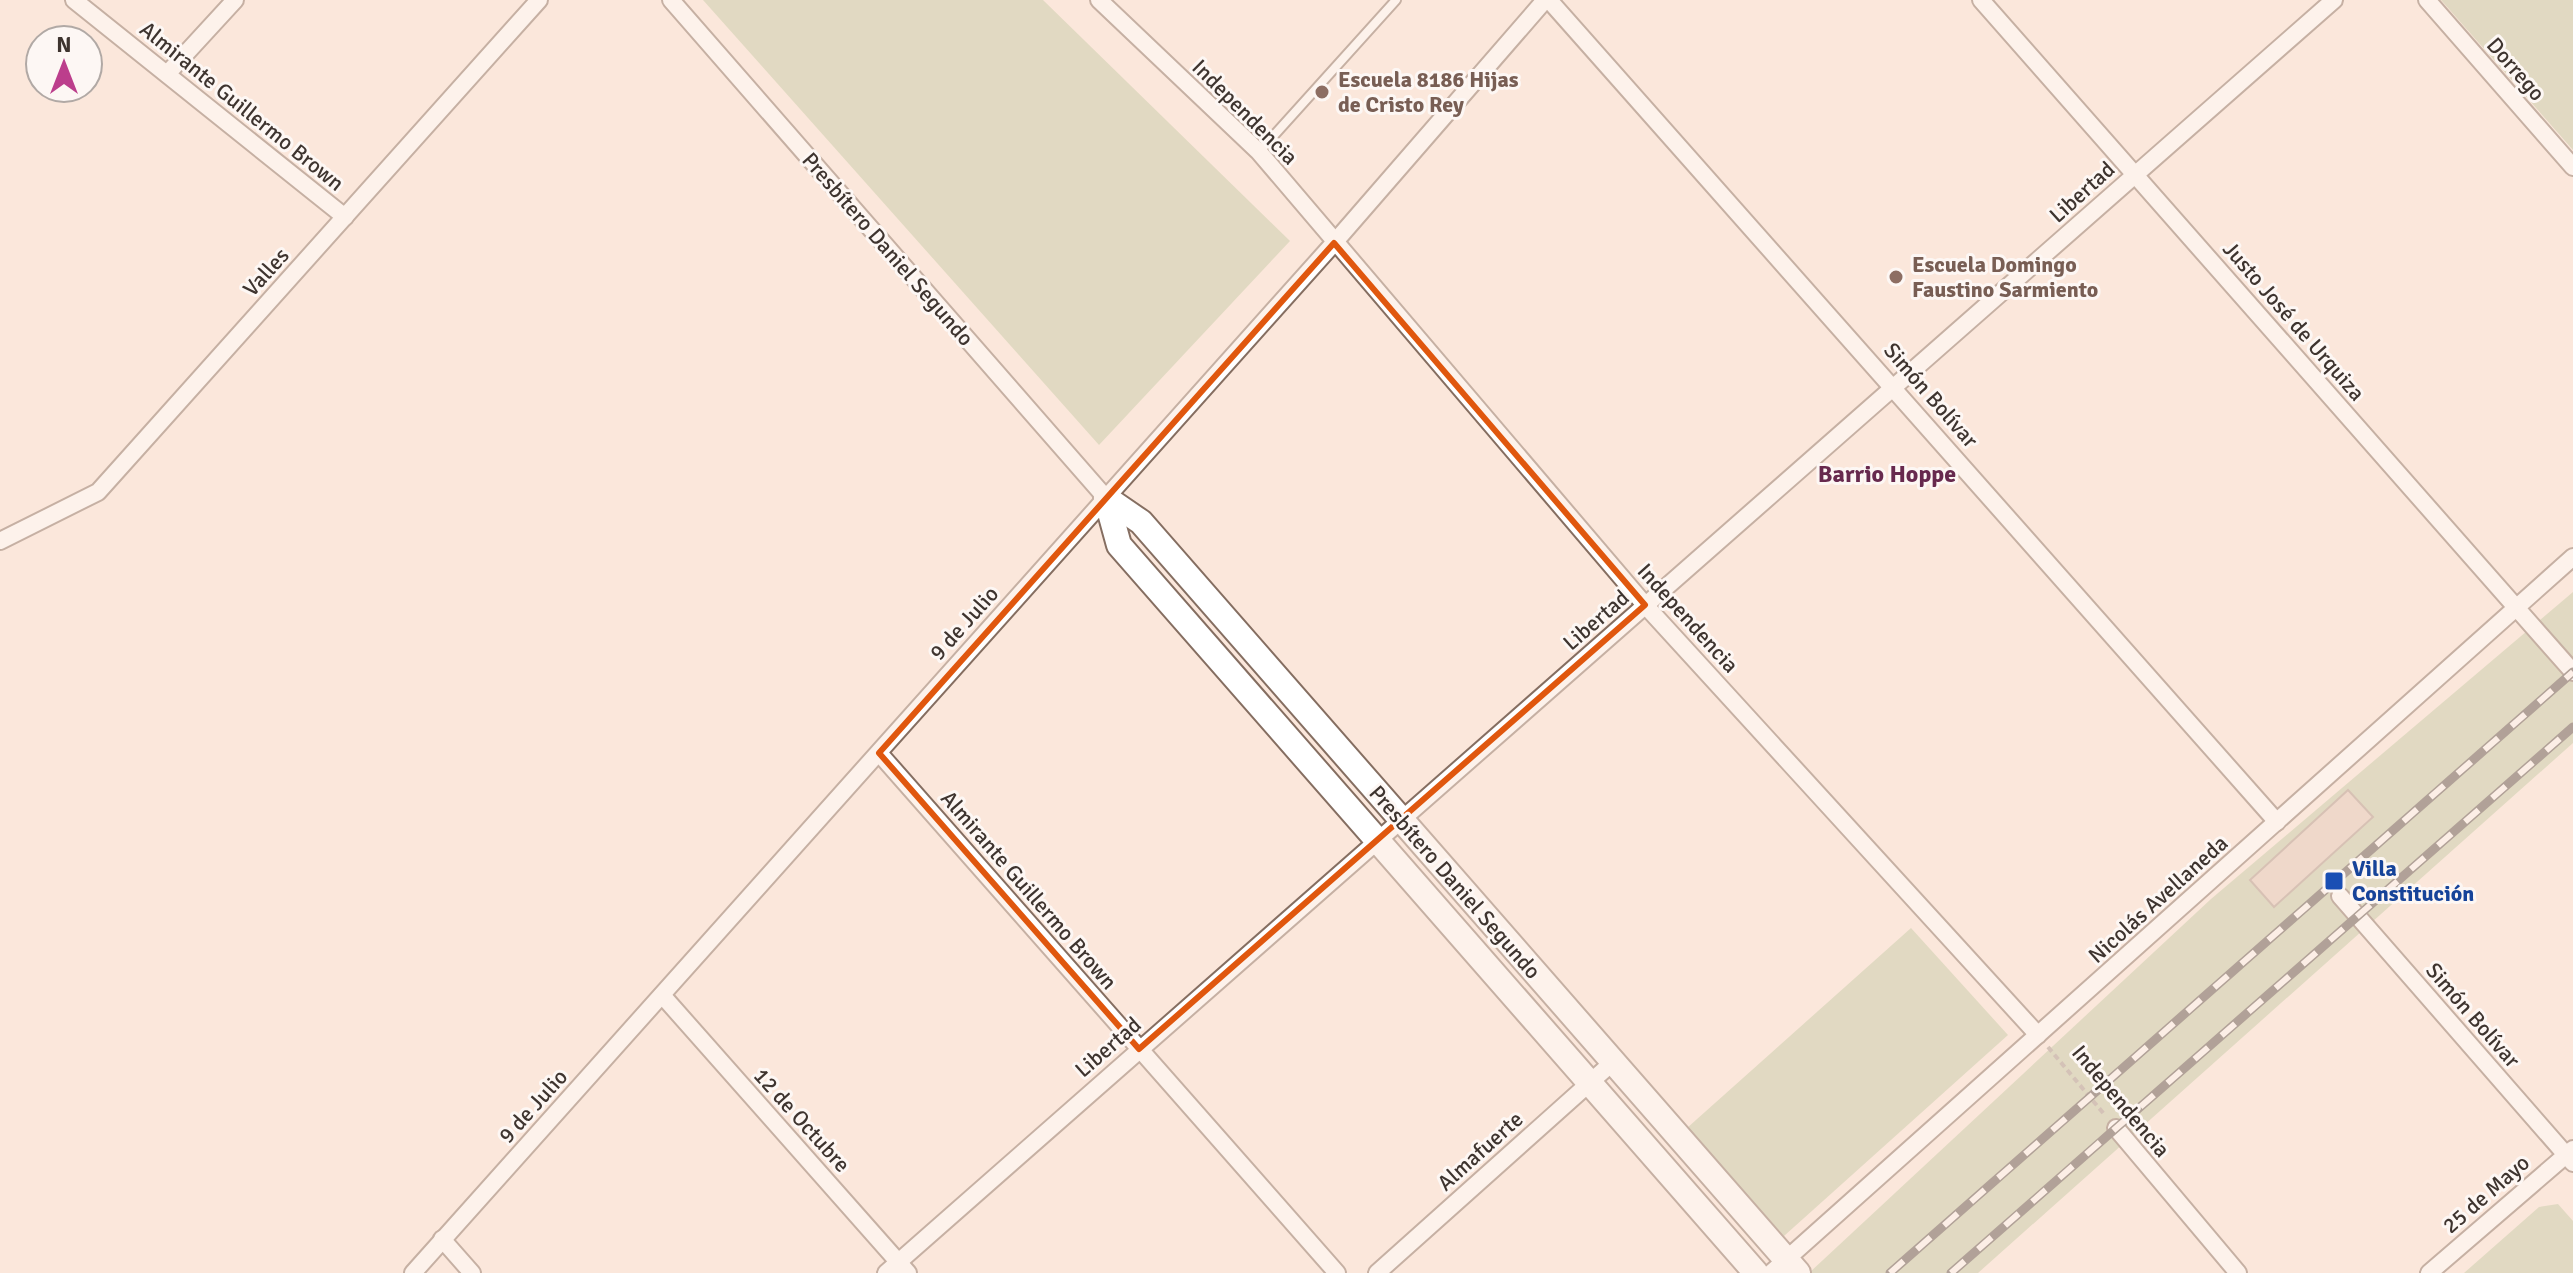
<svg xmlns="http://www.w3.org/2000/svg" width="2573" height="1273" font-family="Signika,sans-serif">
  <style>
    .green { fill: #c1c8a4 }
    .building { fill: #dfc5b7; stroke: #ab9386; stroke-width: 2 }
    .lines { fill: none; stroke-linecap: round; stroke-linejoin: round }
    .service-casing { stroke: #856e61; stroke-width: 12 }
    .minor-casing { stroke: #856e61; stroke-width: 20 }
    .secondary-casing { stroke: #856e61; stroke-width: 28 }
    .path { stroke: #a5968d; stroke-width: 4; stroke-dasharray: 6 4; stroke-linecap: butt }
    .service { stroke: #fff; stroke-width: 8 }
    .minor { stroke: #fff; stroke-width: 16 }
    .secondary { stroke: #fff; stroke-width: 24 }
    .rail-casing { stroke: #584d47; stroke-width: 9 }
    .rail { stroke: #fdf7f4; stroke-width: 6; stroke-dasharray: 18; stroke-linecap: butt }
    .marked { fill: none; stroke: #e0570e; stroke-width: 6; stroke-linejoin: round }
    .education-dot { fill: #8d6e63; stroke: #fdf7f4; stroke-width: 3 }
    .transit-dot { fill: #1a4fb4; stroke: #fdf7f4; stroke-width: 3 }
    .labels { text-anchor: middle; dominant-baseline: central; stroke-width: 6; stroke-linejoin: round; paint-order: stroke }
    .street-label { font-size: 22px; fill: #3e342f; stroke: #fdf7f4 }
    .education-label { font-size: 22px; font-weight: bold; fill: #785e54; stroke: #fdf7f4; text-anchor: start }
    .transit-label { font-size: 22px; font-weight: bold; fill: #164399; stroke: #fdf7f4; text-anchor: start }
    .neighbourhood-label { font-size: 24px; font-weight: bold; fill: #67294e; stroke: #fdf7f4 }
  </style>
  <rect width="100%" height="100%" fill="#fbe7db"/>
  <g class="green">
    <polygon points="703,0 1043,0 1290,241 1099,445"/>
    <polygon points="2441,0 2573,0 2573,150"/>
    <polygon points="2573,592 2573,743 1978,1273 1809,1273 2211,899"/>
    <polygon points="1911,928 2008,1035 1784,1236 1687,1128"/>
    <polygon points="2558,1204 2573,1221 2573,1273 2464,1273 2539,1207"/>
  </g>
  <polygon class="building" points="2348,790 2373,817 2274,907 2250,880"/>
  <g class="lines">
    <defs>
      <polyline id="service" points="1259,152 1396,0"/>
      <g id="minor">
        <polyline points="74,0 345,217"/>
        <polyline points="671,0 1106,498"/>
        <polyline points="1099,0 1259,152 1645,605 2038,1035"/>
        <polyline points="1549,0 2277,822"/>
        <polyline points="1981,0 2573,672"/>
        <polyline points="2427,0 2573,167"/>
        <polyline points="167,74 235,0"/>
        <polyline points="0,541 98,492 539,0"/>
        <polyline points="879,753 1337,1273"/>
        <polyline points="2340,896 2573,1163"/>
        <polyline points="662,995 908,1273"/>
        <polyline points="2116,1128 2238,1273"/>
        <polyline points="442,1239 472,1273"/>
        <polyline points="413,1273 1334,243 1545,0"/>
        <polyline points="886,1273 2334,0"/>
        <polyline points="1377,1273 1613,1062"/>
        <polyline points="1771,1273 2573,557"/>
        <polyline points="2429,1273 2573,1149"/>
      </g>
      <g id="secondary">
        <polyline points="1106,498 1141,522 1798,1273"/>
        <polyline points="1106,498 1119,545 1756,1273"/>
      </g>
    </defs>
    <use href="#service" class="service-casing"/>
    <use href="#minor" class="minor-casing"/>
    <use href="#secondary" class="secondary-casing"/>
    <polyline class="path" points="2048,1047 2104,1114"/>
    <use href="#service" class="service"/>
    <use href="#minor" class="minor"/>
    <use href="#secondary" class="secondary"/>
    <defs>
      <g id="rail">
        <polyline points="1890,1273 2573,672"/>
        <polyline points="1951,1273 2573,727"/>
      </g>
    </defs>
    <use href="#rail" class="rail-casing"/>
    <use href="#rail" class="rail"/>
  </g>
  <path d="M0 0H2573V1273H0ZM 1334,243 L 1645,605 L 1139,1049 L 879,753 Z" fill="#fbe7db" fill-opacity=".55" fill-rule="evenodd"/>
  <path class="marked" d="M 1334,243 L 1645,605 L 1139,1049 L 879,753 Z"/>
  <g class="education-dot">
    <circle cx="1322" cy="92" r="8"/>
    <circle cx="1896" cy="277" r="8"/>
  </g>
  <rect class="transit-dot" x="2324" y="871" width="20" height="20" rx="4"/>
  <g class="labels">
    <g class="street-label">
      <text transform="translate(2516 69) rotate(49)">Dorrego</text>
      <text transform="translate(242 106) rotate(39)">Almirante Guillermo Brown</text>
      <text transform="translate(1245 112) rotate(45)">Independencia</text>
      <text transform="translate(2082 192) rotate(-42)">Libertad</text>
      <text transform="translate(888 249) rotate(49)">Presbítero Daniel Segundo</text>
      <text transform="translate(266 272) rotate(-48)">Valles</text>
      <text transform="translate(2294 321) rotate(49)">Justo José de Urquiza</text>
      <text transform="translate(1931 395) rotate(49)">Simón Bolívar</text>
      <text transform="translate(1688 618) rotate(48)">Independencia</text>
      <text transform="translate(1596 620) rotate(-41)">Libertad</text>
      <text transform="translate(964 623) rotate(-48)">9 de Julio</text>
      <text transform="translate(1455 882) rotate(49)">Presbítero Daniel Segundo</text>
      <text transform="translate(1029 890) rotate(49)">Almirante Guillermo Brown</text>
      <text transform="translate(2158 899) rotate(-42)">Nicolás Avellaneda</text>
      <text transform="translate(2473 1015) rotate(49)">Simón Bolívar</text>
      <text transform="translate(1108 1047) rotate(-41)">Libertad</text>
      <text transform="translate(2121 1101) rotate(50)">Independencia</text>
      <text transform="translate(533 1106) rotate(-48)">9 de Julio</text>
      <text transform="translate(802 1120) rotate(48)">12 de Octubre</text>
      <text transform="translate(1480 1151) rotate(-42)">Almafuerte</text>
      <text transform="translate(2486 1194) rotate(-41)">25 de Mayo</text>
    </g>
    <g class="education-label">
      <text x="1338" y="79">Escuela 8186 Hijas<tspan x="1338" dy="25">de Cristo Rey</tspan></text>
      <text x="1912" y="264">Escuela Domingo<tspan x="1912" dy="25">Faustino Sarmiento</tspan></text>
    </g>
    <g class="transit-label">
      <text x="2352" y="868">Villa<tspan x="2352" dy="25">Constitución</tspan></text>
    </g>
    <g class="neighbourhood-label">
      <text x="1887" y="474">Barrio Hoppe</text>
    </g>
  </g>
  <g transform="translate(64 64)"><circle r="38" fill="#fdf7f4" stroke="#b1a9a5" stroke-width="2"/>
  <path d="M0-6L14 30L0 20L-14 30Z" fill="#bc3e8c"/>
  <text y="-12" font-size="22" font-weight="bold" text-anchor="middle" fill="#3e342f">N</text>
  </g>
</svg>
